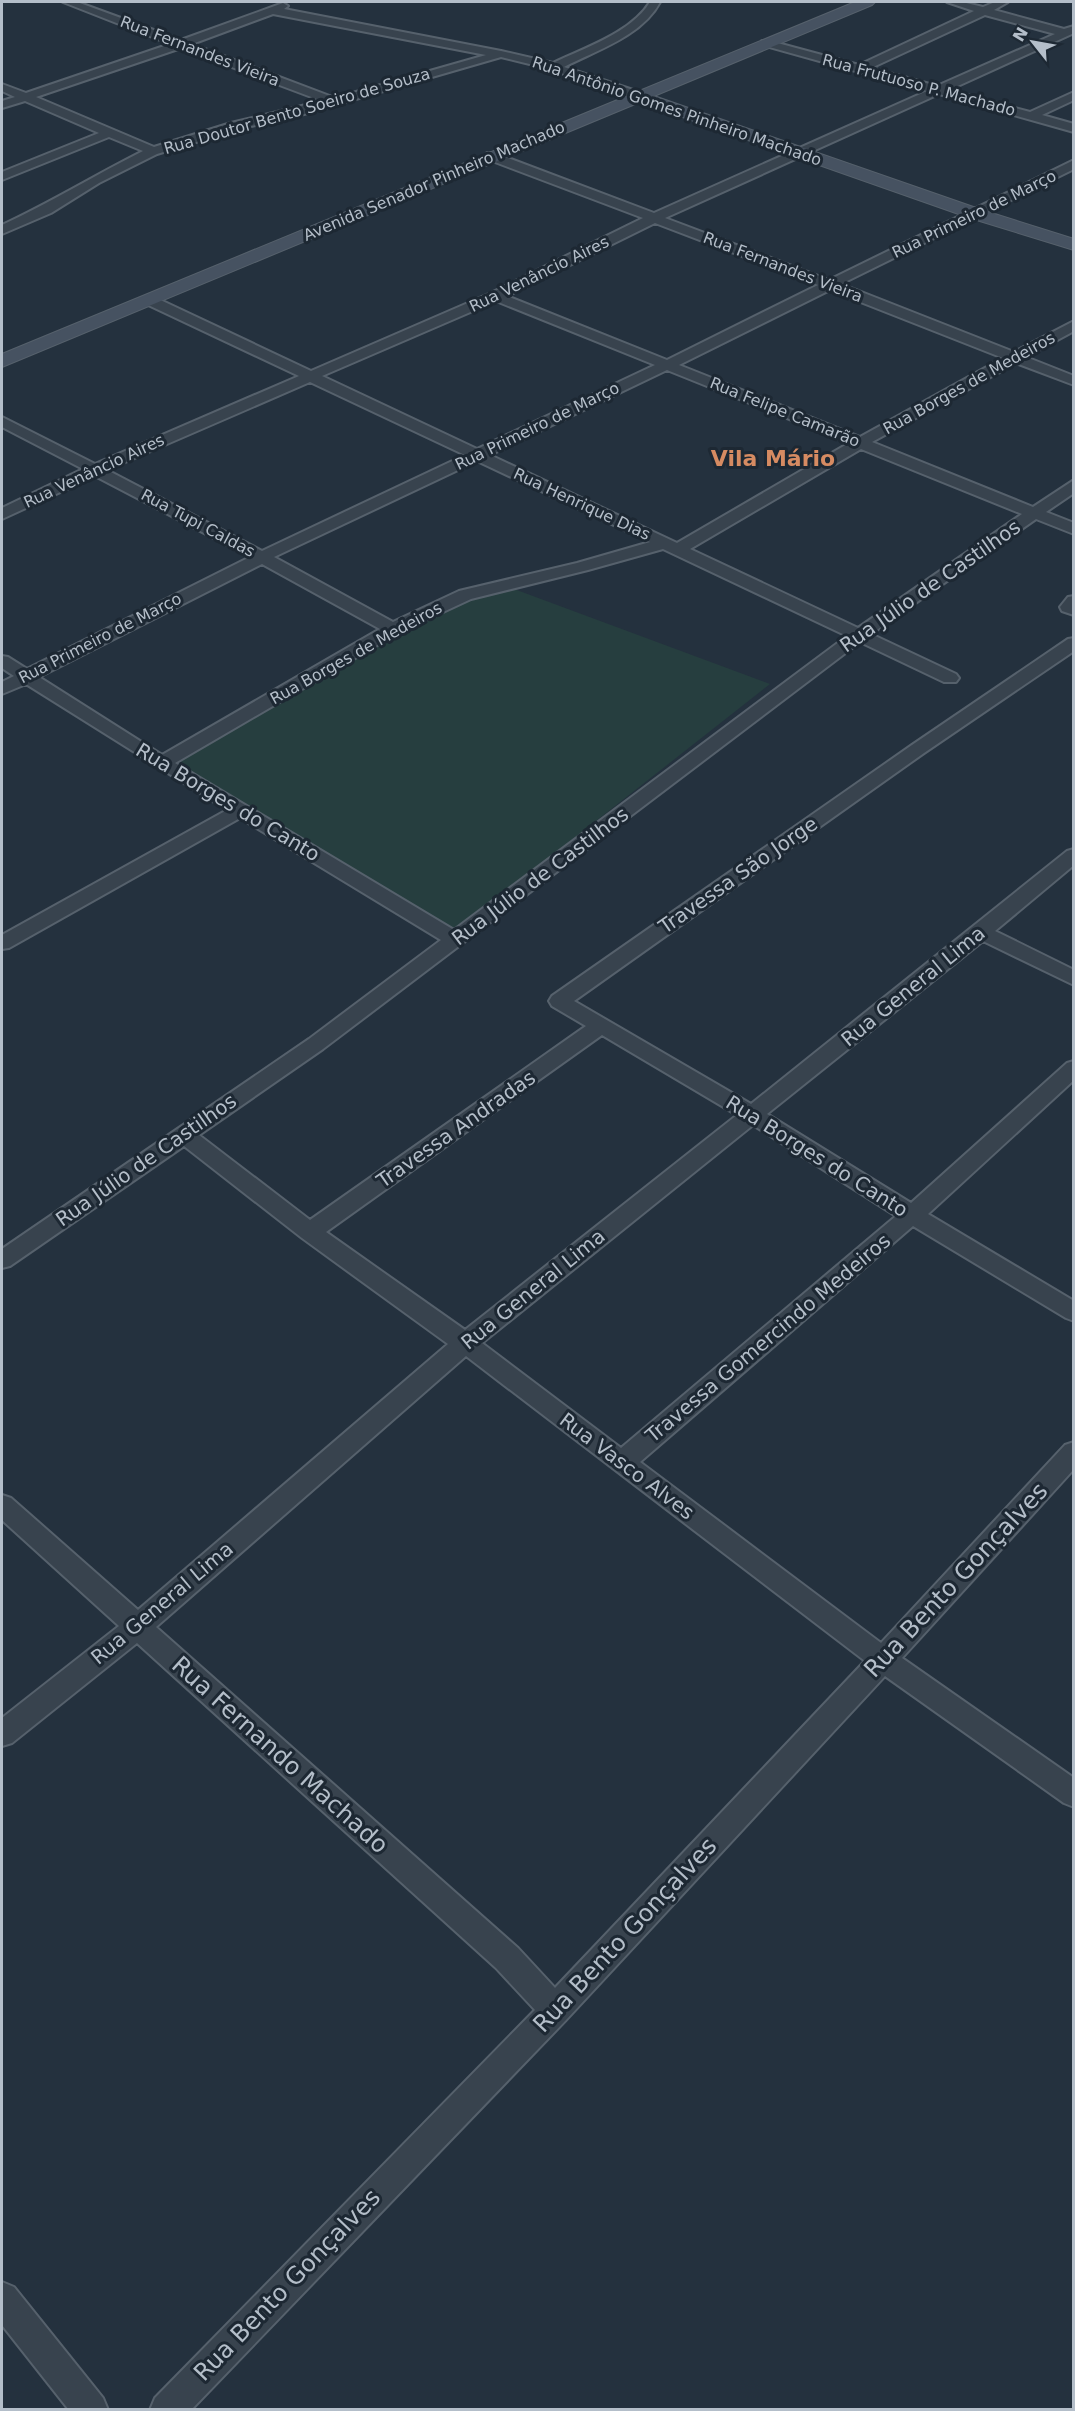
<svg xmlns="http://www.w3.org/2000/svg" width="1075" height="2411" font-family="'DejaVu Sans',sans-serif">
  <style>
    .green { fill: #263e3f }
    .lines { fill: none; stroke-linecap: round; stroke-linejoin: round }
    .street-casing { stroke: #56616c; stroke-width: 4 }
    .secondary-casing { stroke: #56616c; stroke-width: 2 }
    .street { fill: #38434e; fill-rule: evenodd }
    .secondary { fill: #465261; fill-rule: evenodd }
    .labels { text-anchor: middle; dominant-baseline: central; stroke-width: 6; stroke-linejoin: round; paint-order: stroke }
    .far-street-label { font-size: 16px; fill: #b4bec9; stroke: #1d2833 }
    .street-label { font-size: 20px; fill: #b4bec9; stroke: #1d2833 }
    .far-district-label { font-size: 22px; font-weight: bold; fill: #d68b62; stroke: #1d2833 }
    .near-street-label { font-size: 24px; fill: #b4bec9; stroke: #1d2833 }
  </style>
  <rect width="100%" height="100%" fill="#24313e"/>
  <polygon class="green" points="514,589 770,684 455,932 166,763 394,630 468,596"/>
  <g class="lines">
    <defs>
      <g id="street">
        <path d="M 63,2 L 77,2 L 181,40 L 283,3 L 288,6 L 284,9 L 501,51 L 553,63 C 584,48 631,33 650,2 L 660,2 C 642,36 597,50 564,67 L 642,93 L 642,99 L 634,99 L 550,69 L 501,57 L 304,114 L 238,129 L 157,154 L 99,183 L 51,213 L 2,234 L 2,225 C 50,203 95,175 143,151 L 109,137 L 2,180 L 2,172 L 99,133 L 25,101 L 2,108 L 2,101 L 15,97 L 2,91 L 2,84 L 26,93 L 170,44 ZM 273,14 L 486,55 L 335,98 L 192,44 ZM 181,48 L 322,101 L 231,123 L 154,147 L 36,97 Z"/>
        <path d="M 947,2 L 962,2 L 983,7 L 995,2 L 1008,2 L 994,10 L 1064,29 L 1074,26 L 1074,33 L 949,90 L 1030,112 L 1074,92 L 1074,100 L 1042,115 L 1074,124 L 1074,132 L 939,94 L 665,218 L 829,280 L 1074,160 L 1074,169 L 841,284 L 1014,352 L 1074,321 L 1074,331 L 1026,357 L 1074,376 L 1074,385 L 1016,363 L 872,442 L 1033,507 L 1074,480 L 1074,493 L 1046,512 L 1074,523 L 1074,534 L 1036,519 L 871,634 L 956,674 L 959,678 L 956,682 L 944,682 L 860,642 L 323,1049 L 199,1135 L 310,1220 L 586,1026 L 552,1006 L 549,1001 L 552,996 L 912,745 L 1068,639 L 1074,638 L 1074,651 L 924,753 L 574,1001 L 751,1104 L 1067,851 L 1074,849 L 1074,865 L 995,931 L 1074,970 L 1074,985 L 983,941 L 767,1114 L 911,1203 L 1067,1063 L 1074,1061 L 1074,1080 L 928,1214 L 1074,1301 L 1074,1321 L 1066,1318 L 913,1226 L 640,1462 L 881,1643 L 1065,1445 L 1074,1442 L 1074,1469 L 902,1658 L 1074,1778 L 1074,1807 L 1064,1803 L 885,1676 L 566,2020 L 191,2410 L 150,2410 L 155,2398 L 535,2010 L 496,1968 L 137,1643 L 12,1743 L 2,1746 L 2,1718 L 119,1626 L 2,1520 L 2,1495 L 11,1498 L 138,1610 L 448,1344 L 302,1238 L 184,1146 L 10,1266 L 2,1268 L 2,1249 L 309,1039 L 441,940 L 240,818 L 9,948 L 2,949 L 2,935 L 227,810 L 26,684 L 2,694 L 2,682 L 14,676 L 2,668 L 2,656 L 8,657 L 27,669 L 250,557 L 95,476 L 2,519 L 2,508 L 83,469 L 2,427 L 2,417 L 95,464 L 299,376 L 144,303 L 142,300 L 144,297 L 154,297 L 311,371 L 491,293 L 643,218 L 487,159 L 485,156 L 487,153 L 495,153 L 654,213 L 927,91 L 762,45 L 762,41 L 770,41 L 859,65 L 974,11 ZM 985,15 L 1055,34 L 937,86 L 871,68 ZM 655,223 L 818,285 L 667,360 L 507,296 ZM 830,290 L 1003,358 L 860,437 L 679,365 ZM 496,301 L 655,365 L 477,449 L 322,376 ZM 667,370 L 849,443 L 677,543 L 490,455 ZM 310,382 L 465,455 L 262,551 L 107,470 ZM 861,449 L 1022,514 L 858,628 L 690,549 ZM 477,461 L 650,542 L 577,563 L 459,591 L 393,622 L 274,557 ZM 663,549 L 847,636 L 454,930 L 175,763 L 398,633 L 471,599 L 588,570 ZM 262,564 L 380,629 L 162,755 L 39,677 ZM 602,1035 L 737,1115 L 465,1330 L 326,1232 ZM 753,1125 L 896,1216 L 621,1448 L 482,1343 ZM 466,1356 L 865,1661 L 555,1988 L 518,1948 L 156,1627 Z"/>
        <polygon points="1074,596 1074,615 1062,611 1060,607 1068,597"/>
        <polygon points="2,2282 14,2287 103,2398 108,2410 69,2410 2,2325"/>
      </g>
      <polygon id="secondary" points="855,2 875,2 872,5 654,96 982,210 1074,239 1074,250 970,218 640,102 2,367 2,354"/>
    </defs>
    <use href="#street" class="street-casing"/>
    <use href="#secondary" class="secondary-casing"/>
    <use href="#street" class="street"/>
    <use href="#secondary" class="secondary"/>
  </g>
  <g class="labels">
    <g class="far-street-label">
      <text transform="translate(200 51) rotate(21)">Rua Fernandes Vieira</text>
      <text transform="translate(919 85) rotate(15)">Rua Frutuoso P. Machado</text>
      <text transform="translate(297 111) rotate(-16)">Rua Doutor Bento Soeiro de Souza</text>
      <text transform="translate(677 111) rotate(19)">Rua Antônio Gomes Pinheiro Machado</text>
      <text transform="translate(434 181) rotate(-23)">Avenida Senador Pinheiro Machado</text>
      <text transform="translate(974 214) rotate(-26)">Rua Primeiro de Março</text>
      <text transform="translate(783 267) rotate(21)">Rua Fernandes Vieira</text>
      <text transform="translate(539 274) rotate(-26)">Rua Venâncio Aires</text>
      <text transform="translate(969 383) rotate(-29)">Rua Borges de Medeiros</text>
      <text transform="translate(785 412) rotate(22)">Rua Felipe Camarão</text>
      <text transform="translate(537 426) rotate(-26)">Rua Primeiro de Março</text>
      <text transform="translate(94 471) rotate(-25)">Rua Venâncio Aires</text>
      <text transform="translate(582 504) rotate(25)">Rua Henrique Dias</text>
      <text transform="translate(198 523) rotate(28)">Rua Tupi Caldas</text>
      <text transform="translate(100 638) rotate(-27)">Rua Primeiro de Março</text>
      <text transform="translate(356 653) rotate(-29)">Rua Borges de Medeiros</text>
    </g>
    <g class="street-label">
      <text transform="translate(930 586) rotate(-35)">Rua Júlio de Castilhos</text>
      <text transform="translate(228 802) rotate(31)">Rua Borges do Canto</text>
      <text transform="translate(738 875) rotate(-35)">Travessa São Jorge</text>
      <text transform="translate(540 876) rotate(-37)">Rua Júlio de Castilhos</text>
      <text transform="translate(913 986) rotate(-39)">Rua General Lima</text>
      <text transform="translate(456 1129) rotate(-35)">Travessa Andradas</text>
      <text transform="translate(817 1156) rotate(32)">Rua Borges do Canto</text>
      <text transform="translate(146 1160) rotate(-35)">Rua Júlio de Castilhos</text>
      <text transform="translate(533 1289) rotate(-39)">Rua General Lima</text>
      <text transform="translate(768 1338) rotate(-40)">Travessa Gomercindo Medeiros</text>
      <text transform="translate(627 1466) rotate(37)">Rua Vasco Alves</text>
      <text transform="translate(162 1603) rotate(-40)">Rua General Lima</text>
    </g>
    <g class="far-district-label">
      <text x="773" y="458">Vila Mário</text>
    </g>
    <g class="near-street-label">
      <text transform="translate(956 1580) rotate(-47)">Rua Bento Gonçalves</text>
      <text transform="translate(280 1755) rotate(42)">Rua Fernando Machado</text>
      <text transform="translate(625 1935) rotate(-47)">Rua Bento Gonçalves</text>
      <text transform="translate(287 2285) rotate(-46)">Rua Bento Gonçalves</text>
    </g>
  </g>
  <rect width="1075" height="2411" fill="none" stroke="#b4bec9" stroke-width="6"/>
  <g transform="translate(1033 42) rotate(301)" stroke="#1d2833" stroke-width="4.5" paint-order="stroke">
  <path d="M0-4.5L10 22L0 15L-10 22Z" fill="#b4bec9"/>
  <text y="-9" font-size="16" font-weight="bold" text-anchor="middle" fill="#b4bec9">N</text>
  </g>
</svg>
